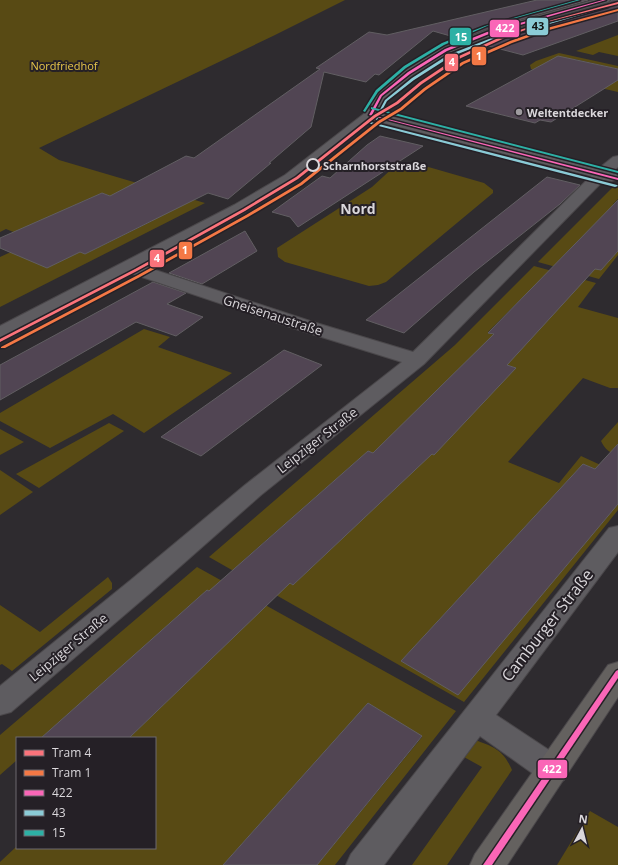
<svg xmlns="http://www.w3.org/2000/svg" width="618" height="865" font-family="'Open Sans',sans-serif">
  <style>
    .green { fill: #584a14; fill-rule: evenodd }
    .building { fill: #514553; stroke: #615e62 }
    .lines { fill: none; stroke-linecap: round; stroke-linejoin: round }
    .minor-casing { stroke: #4a474a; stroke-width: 2 }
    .major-casing { stroke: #4a474a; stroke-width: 2 }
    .minor { fill: #5e5c60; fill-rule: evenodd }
    .major { fill: #64615f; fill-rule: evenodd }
    .bus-1-casing { stroke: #252026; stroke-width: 3 }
    .bus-2-casing { stroke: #252026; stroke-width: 3 }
    .bus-3-casing { stroke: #252026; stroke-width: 3 }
    .bus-1 { fill: #fa66b7; fill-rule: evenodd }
    .bus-2 { fill: #8bcbd6; fill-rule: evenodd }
    .bus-3 { fill: #2db0a5; fill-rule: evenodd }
    .tram-1-casing { stroke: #252026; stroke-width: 3 }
    .tram-2-casing { stroke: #252026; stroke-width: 3 }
    .tram-1 { fill: #fb737b; fill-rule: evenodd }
    .tram-2 { fill: #f47845; fill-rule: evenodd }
    .poi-dot { fill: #9e9b9f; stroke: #252026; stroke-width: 1.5 }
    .stop-dot { fill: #252026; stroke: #dad7db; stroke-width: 2 }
    .labels { text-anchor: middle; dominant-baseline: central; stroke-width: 4; stroke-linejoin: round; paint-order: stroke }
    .far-park-label { font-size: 11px; fill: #e8c749; stroke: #252026 }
    .far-poi-label { font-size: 11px; font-weight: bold; fill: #dad7db; stroke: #252026; text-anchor: start }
    .far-stop-label { font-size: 11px; font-weight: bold; fill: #dad7db; stroke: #252026; text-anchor: start }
    .street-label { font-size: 13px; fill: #dad7db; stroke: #252026 }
    .far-district-label { font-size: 14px; font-weight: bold; fill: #dad7db; stroke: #252026 }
    .near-street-label { font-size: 16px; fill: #dad7db; stroke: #252026 }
    .line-badge { stroke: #252026; stroke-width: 1.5 }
    .badge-label { font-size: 11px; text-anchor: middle; font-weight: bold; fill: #fff }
    .pale-badge-label { font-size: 11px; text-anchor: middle; font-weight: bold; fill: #111 }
  </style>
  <rect width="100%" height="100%" fill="#2e2b2f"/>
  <g class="green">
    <polygon points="0,0 345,0 273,36 39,148 59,160 205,203 0,307 0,257 13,251 80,252 85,254 152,221 155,212 102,193 77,204 43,244 6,229 0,232"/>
    <polygon points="618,35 618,56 599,52 593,55 576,51"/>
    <polygon points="559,53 618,66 618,69 574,59 561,66 618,79 618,92 553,77 531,69 530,65 536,61"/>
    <polygon points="403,164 418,164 484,183 493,190 493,193 386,282 378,285 369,286 285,262 278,257 277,248 372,187 396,165"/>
    <polygon points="614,186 618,186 618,199 613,204 618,205 604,215 560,259 601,270 618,251 618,255 599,279 538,262"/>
    <path d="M 534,266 L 596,283 L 578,307 L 618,318 L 618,388 L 610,388 L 583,378 L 508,462 L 559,483 L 581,456 L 618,473 L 618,478 L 583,464 L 401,661 L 458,694 L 618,504 L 618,510 L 464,702 L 209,557 L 455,345 ZM 545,275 L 526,344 L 488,333 L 488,332 ZM 474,354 L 516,368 L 390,437 ZM 368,451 L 413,471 L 293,585 L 245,559 Z"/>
    <polygon points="144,329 170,337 158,347 232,373 144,433 113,414 50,448 0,421 0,413"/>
    <path d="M 618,422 L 618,444 L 612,450 L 618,452 L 618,457 C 610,452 605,450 601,441 Z"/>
    <polygon points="109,423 124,431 39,488 16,474"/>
    <polygon points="0,429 24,442 0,455"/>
    <polygon points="0,470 33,492 0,515"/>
    <polygon points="197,567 456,711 335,865 317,865 422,737 368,703 223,865 0,865 0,862 17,846 17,848 155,848 155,738 129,738 254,617 207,590 41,738 17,738 17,760 0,775 0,735"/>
    <polygon points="108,577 112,583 112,589 12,671 2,664 0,665 0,605 40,632"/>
    <path d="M 478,741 C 497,748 504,752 512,770 L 447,865 L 412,865 L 482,767 L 455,752 L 464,743 Z"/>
    <polygon points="590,811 618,827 618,865 557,865"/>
  </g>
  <g class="building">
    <polygon points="537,0 588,0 484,30 461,39 433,31 379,75 375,74 366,82 324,72 311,127 269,163 271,163 228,199 208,193 85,254 80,252 47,268 0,248 0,238 102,193 110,196 186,156 194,158 320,69 316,68 369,32 387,35"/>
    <polygon points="612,0 618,0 618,21 523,55 477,43 521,28 608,3"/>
    <polygon points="558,56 618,69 618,80 551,122 540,120 535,123 466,106"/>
    <polygon points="380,136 423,146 298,227 290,217 272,212 322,176 330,178 367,145"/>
    <polygon points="547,177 580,185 560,204 474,272 404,333 366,320"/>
    <polygon points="618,200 618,251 601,270 595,269 507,365 516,368 434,455 432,454 293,585 290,583 129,738 41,738 207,590 209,591 368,451 373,453 494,334 488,333"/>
    <polygon points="245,231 257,251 202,284 169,273"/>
    <polygon points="153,282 186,293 167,304 203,317 176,336 136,322 0,400 0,365"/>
    <polygon points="284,350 322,365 201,456 161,437"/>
    <polygon points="618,444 618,504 458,695 401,661 583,464 595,469"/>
    <polygon points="368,703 422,736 317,865 223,865"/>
  </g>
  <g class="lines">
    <defs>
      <g id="minor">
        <path d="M 594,0 L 610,0 L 608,2 C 535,23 442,40 387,97 C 383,101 380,108 378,113 L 598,169 L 613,157 L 618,156 L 618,167 L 611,173 L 616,174 L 618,177 L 616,180 L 611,181 L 604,180 L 424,364 L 261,495 L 150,593 L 11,712 L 0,715 L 0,686 L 132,579 L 245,485 L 402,362 L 299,330 L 130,273 L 7,338 L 0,340 L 0,326 L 234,205 L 285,175 L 365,113 L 377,93 L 405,71 L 442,48 L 484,31 ZM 372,120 L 591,176 L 413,352 L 313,322 L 143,266 L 246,211 L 295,181 Z"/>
        <polygon points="618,526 618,552 496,715 564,760 569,770 564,780 553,784 542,780 480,736 384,865 346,865 351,854 609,528"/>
      </g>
      <polygon id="major" points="618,662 618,697 507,865 470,865 475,854 608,665"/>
    </defs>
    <use href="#minor" class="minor-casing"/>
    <use href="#major" class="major-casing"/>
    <use href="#minor" class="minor"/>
    <use href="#major" class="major"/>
    <defs>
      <g id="bus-1">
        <polygon points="603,0 606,0 489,34 447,51 410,74 382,96 372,115 618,178 618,180 369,115 380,95 408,72 445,49 487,32"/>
        <polygon points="618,670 618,678 492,865 483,865 616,671"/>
      </g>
      <g id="bus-2">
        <polygon points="606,7 608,7 491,41 450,57 414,80 387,101 377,120 375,119 385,100 412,78 448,55 489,39"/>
        <polygon points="367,121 617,185 618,186 615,187 367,123"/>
      </g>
      <g id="bus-3">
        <polygon points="577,0 580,0 487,26 444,45 406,68 378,92 365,112 363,111 376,90 404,66 442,43 485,26"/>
        <polygon points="371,107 618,171 618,173 371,109"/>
      </g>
    </defs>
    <use href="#bus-1" class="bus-1-casing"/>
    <use href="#bus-2" class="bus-2-casing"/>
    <use href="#bus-3" class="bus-3-casing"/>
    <use href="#bus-1" class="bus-1"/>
    <use href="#bus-2" class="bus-2"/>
    <use href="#bus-3" class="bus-3"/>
    <defs>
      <polygon id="tram-1" points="618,2 618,4 547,22 509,36 461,58 422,84 398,104 376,117 298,179 245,211 137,271 0,342 0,339 135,269 243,209 296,177 374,115 396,102 420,82 459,56 507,34 545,22"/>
      <polygon id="tram-2" points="618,9 618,11 549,30 512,43 464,64 426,90 402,110 380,123 302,185 248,217 140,277 5,348 1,348 1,347 138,275 246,215 300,183 378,121 400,108 424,88 462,62 510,41 547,28"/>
    </defs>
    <use href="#tram-1" class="tram-1-casing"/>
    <use href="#tram-2" class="tram-2-casing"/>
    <use href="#tram-1" class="tram-1"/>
    <use href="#tram-2" class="tram-2"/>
  </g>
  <circle class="poi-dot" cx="519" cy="112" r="4"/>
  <circle class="stop-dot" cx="313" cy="165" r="6"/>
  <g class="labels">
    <g class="far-park-label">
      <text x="64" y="65">Nordfriedhof</text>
    </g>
    <g class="far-poi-label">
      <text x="527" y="112">Weltentdecker</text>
    </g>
    <g class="far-stop-label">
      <text x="323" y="165">Scharnhorststraße</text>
    </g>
    <g class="street-label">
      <text transform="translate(273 315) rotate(18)">Gneisenaustraße</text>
      <text transform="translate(317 440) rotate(-38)">Leipziger Straße</text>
      <text transform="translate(68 647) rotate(-40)">Leipziger Straße</text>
    </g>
    <g class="far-district-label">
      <text x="358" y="208">Nord</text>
    </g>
    <g class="near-street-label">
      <text transform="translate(547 625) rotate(-52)">Camburger Straße</text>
    </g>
  </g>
  <g class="line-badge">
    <rect x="526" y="17" width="23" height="19" rx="4" fill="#8bcbd6"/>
    <rect x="489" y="19" width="31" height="19" rx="4" fill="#fa66b7"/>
    <rect x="449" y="27" width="23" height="19" rx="4" fill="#2db0a5"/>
    <rect x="471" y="46" width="16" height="20" rx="4" fill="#f47845"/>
    <rect x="444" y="53" width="15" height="19" rx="4" fill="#fb737b"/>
    <rect x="178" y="241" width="15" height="19" rx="4" fill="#f47845"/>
    <rect x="149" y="249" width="16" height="19" rx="4" fill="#fb737b"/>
    <rect x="537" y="759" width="31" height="20" rx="4" fill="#fa66b7"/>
  </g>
  <g class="badge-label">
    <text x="505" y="32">422</text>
    <text x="461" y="41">15</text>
    <text x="479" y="60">1</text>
    <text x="452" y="66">4</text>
    <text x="185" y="254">1</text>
    <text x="157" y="262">4</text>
    <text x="552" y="773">422</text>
  </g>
  <g class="pale-badge-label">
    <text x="538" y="30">43</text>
  </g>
  <rect x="16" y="737" width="140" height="112" fill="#252026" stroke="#6d696e"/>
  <rect x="24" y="750" width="20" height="6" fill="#fb737b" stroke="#6d696e"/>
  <text x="52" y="757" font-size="12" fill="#dad7db">Tram 4</text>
  <rect x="24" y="770" width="20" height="6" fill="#f47845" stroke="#6d696e"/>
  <text x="52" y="777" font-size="12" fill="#dad7db">Tram 1</text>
  <rect x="24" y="790" width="20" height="6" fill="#fa66b7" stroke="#6d696e"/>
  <text x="52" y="797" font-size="12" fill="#dad7db">422</text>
  <rect x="24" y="810" width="20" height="6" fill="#8bcbd6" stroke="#6d696e"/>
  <text x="52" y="817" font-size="12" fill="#dad7db">43</text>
  <rect x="24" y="830" width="20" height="6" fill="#2db0a5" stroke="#6d696e"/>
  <text x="52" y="837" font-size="12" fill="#dad7db">15</text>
  <g transform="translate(582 829) rotate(7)" stroke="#252026" stroke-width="3" paint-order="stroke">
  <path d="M0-3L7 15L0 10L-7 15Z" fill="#dad7db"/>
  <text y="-6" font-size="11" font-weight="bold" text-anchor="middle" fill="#dad7db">N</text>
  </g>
</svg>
